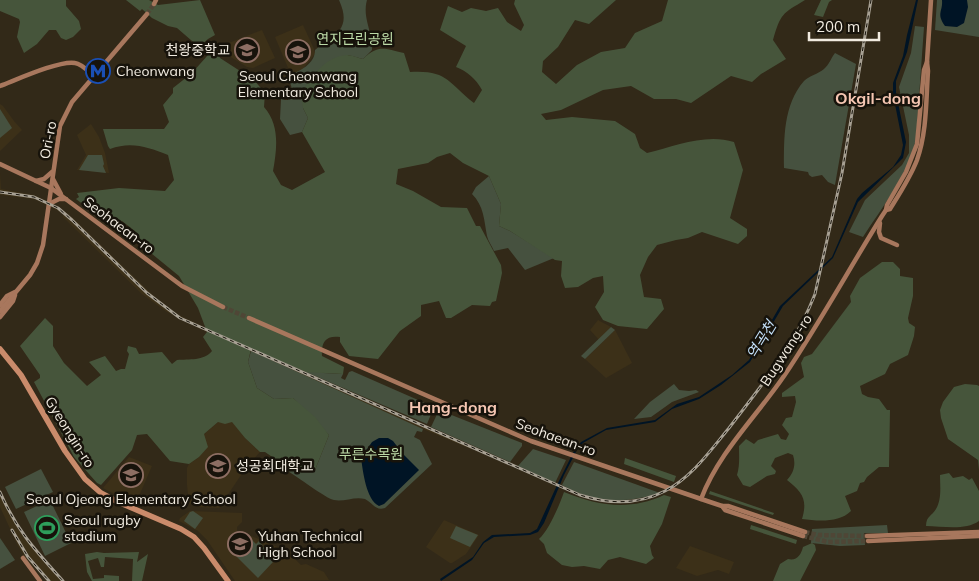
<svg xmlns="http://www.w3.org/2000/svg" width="979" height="581" font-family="Mulish,'Noto Sans KR',sans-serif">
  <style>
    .built { fill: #3c3018 }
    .green { fill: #46513f }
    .forest { fill: #46553b }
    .water { fill: #001425 }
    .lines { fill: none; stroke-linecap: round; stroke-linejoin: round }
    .secondary-tunnel { stroke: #4f4636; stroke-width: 4.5; stroke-dasharray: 4.5 2; stroke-linecap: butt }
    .secondary { stroke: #a8775d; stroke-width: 4.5 }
    .primary { stroke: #ca8b6b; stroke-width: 5.5 }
    .rail-casing { stroke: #a7a093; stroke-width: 3 }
    .rail { stroke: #17130b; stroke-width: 1; stroke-dasharray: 4; stroke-linecap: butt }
    .labels { text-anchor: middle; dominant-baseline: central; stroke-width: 5; stroke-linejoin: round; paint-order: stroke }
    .park-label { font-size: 14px; fill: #bcdaa7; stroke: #17130b }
    .poi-label { font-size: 14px; fill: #f1ebe0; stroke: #17130b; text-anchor: start }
    .street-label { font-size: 14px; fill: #f1ebe0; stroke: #17130b }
    .water-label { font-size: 15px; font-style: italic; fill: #c3dff8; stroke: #17130b }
    .quarter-label { font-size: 16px; font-weight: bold; fill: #f5c6b2; stroke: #17130b }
  </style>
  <rect width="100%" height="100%" fill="#322918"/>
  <g class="built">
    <polygon points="303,25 314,49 315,54 302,70 291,75 275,37"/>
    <polygon points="262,30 275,58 253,68 247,67 224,53 221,46"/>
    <polygon points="0,104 3,106 14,121 22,130 0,151"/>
    <polygon points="91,124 99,137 105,153 109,173 77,170 86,155 77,135"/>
    <polygon points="0,173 1,189 34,195 54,204 73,218 158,300 175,313 205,328 207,332 167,312 142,294 63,217 63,214 55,209 34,199 0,195"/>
    <polygon points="598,320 611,327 599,340 590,330"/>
    <polygon points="615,330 632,363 606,378 585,359"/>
    <polygon points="251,349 472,446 471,449 423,429 253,353"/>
    <polygon points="232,421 245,438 260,452 245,469 219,508 198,507 189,503 187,485 187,468 189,464 199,457 204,434 218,422"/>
    <polygon points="129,457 152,466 136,503 116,495 103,488"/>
    <polygon points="0,489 23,534 65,581 48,581 26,558 18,546 0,507"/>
    <polygon points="190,511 242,513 242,522 237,527 237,533 249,535 280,548 289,553 301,565 306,564 324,572 329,580 235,581 207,540 198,531 179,521 180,518"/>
    <polygon points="444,520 479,535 466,554 452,563 450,563 426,547"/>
    <polygon points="690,546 734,562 729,574 718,570 697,576 676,568"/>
  </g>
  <g class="green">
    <path d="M 339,0 L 367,0 C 362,18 373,32 372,50 L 363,59 L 348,55 L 303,108 L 308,118 L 302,132 L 290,135 L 280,119 L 281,99 L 282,98 L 285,100 L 288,100 L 289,97 L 287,93 L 292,89 L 288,76 C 300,71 315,64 315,50 C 336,34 352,29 339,0 Z"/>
    <polygon points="937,0 979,0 979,37 935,30"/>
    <path d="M 915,26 L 924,27 L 916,139 C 908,175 883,206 863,237 L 849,232 L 865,200 L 902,165 L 909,153 L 909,135 L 899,87 L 911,53 Z"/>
    <path d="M 835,53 L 856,64 L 835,185 L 828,182 L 822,175 L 812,177 L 809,175 L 808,172 L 784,168 C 784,139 783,105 804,81 C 809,76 818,74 824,69 C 829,65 831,58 835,53 Z"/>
    <polygon points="0,109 12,128 0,138"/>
    <polygon points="88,155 102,155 104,164 103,166 106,173 79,170"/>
    <path d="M 489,176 L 501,204 L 499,226 L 510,231 L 554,258 L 525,270 L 508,248 L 494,251 C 492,246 488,241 487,236 C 484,220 484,206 472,194 L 476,187 Z"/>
    <polygon points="611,327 615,330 585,359 581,356"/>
    <path d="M 251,351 L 423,429 L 422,432 L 417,431 L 414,437 L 420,440 L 432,464 L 385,508 C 375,511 373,503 365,499 C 355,496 344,502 334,500 C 327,499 296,476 288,471 L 306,468 L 315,470 L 329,435 L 293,398 L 274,399 L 257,388 L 248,362 Z"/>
    <polygon points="320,371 324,373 343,374 341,378 345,380 349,372 352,371 434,407 427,424 306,372"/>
    <polygon points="674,384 679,390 689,391 696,390 699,392 672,402 651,417 634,419 650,402"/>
    <polygon points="439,410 522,443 522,446 510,462 431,427"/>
    <polygon points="533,449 566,460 555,483 518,466"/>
    <path d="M 574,462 L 660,493 C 626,504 593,503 562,485 Z"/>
    <polygon points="41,469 53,492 16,509 5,487"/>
    <polygon points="50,500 71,543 45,556 24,512"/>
    <polygon points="193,511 203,518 195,529 184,521 190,512"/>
    <polygon points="887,525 888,533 864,533 865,545 840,546 811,543 812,529"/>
    <polygon points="456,526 478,535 470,547 450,538"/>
    <polygon points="242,536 249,537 256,544 259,541 263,546 261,549 266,545 274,552 269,557 273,562 258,578 229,549"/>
    <polygon points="0,538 15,560 0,569"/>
  </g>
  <g class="forest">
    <polygon points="0,0 66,0 66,6 79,21 81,29 73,37 66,40 61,38 56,30 49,30 37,44 24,53 17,37 20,22 19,19 0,11"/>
    <polygon points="126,0 149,0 158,5 200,0 215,35 208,39 199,47 177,28 168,26 152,18 142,9 140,11"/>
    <path d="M 515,0 L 616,0 L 589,24 L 575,20 L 558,47 L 543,61 L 542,72 L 556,84 L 577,65 L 601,52 L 625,48 L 635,33 L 662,21 L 668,0 L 805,0 C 782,14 781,13 773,40 L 786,59 L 761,74 L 752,82 L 731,76 L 691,103 L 676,99 L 654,99 L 631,86 L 603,90 L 561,110 L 541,114 L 546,120 L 572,117 L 615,121 L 635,134 L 640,148 L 647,153 C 675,146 706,133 734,142 L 743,170 L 730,218 L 747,229 L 747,236 L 738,244 L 702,232 L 688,238 L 676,240 L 657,245 L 648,257 L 640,275 L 644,297 L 661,299 L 664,309 L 647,329 L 618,326 L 603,320 L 595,307 L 604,292 L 603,276 L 593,278 L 578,287 L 565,288 L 561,276 L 562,261 L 555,260 L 510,231 L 499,226 L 501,204 L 489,176 L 463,163 L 450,153 L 437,157 L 428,163 L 398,169 L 396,184 L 413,191 L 441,207 L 467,208 L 476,226 L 480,226 L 501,265 L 502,273 L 496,301 L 492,302 L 490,306 L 472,305 L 451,318 L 446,318 L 439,301 L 421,305 L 421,316 L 400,331 L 378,359 L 349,356 L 340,342 L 340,337 C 325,335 321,343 322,356 L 344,367 L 343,374 L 306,372 L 251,349 L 248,362 L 257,388 L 274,399 L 293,398 L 315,417 L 329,435 L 315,470 L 306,468 L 288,471 L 284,465 L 265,452 L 260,452 L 245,438 L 232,422 L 225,424 L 218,422 L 204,434 L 208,447 L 199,457 L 189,464 L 170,461 L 147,434 L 137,435 L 132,450 L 101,485 L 97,483 L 74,457 L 34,382 L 40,378 L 40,375 L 20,346 L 45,318 L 53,326 L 53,346 L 64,363 L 87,386 L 101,375 L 89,362 L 105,356 L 116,371 L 121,369 L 125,369 L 129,354 L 127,351 L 128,346 L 136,348 L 139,354 L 162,352 L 172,364 L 177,360 C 189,359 204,361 212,351 L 203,337 L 207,332 L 198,308 L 179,276 L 146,249 L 136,232 L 122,221 L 101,218 L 76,199 L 79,197 L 77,193 L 119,188 L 165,191 L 174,180 L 168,155 C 148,147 131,141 110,149 L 108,146 L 103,129 L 164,129 L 169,122 L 163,105 L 173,93 L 173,88 L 192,73 L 215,47 L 220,58 L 254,80 L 265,93 L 264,107 C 280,125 277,149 273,171 L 281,185 L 292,190 L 325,172 L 302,132 L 308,118 L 303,108 L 301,95 C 309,78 326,56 347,55 C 352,55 358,58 363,59 C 379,44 384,49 404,53 L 410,72 C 448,70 447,82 474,103 L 482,90 C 476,79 467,71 456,67 L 466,46 L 440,30 L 448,6 L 462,12 L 471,8 L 486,11 L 498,8 L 507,22 L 521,31 L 524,25 L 514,4 Z"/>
    <polygon points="821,0 832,0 829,2 823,17 814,15"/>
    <path d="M 882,262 L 893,262 L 900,269 L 900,276 L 913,278 L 913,296 L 908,318 L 909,323 L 915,327 L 914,336 L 908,355 L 890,364 L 885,374 L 860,386 L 862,394 L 868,397 L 879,399 L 887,410 L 890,410 L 889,467 L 879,467 L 867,477 L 864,482 L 860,483 L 857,491 L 845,496 L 851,511 C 839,523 818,521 802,519 C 808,499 802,492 787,480 C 794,473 796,464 793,455 L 788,453 L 775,458 L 771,466 L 776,471 L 775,474 L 767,476 L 750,487 L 743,485 L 737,475 C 740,465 739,456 739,446 L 746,439 L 754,444 L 758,440 L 778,434 L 781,439 L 786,440 L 789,434 L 782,425 L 786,418 L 792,417 L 796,402 L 795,396 L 782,397 L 782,393 L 804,377 L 801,363 L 804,357 L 812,354 L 851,302 L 850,296 L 860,278 Z"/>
    <polygon points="965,384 977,385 979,386 979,470 978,460 948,439 941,418 940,410 943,402 954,387"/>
    <polygon points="625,458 676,476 674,482 624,464"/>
    <path d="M 949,473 L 953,478 L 963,476 L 969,480 L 972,478 L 979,491 L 979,521 C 965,531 942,526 926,526 C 926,516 932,516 936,509 C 942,499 940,485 940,475 Z"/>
    <polygon points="710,491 774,513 773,515 709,494"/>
    <path d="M 564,492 C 598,506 630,511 664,495 L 671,497 L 662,524 L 650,546 L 652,555 L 654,558 L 646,564 L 620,557 L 608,560 L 600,569 L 584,566 L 572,567 L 562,565 L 547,553 L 544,544 L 539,539 C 549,530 559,506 564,492 Z"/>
    <polygon points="751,525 797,540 796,544 750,529"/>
    <path d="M 812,543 L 815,545 L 816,550 L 800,581 L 773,581 L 780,564 L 788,559 C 797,561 801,555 803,547 Z"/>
    <polygon points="97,552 104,553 139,552 137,562 148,554 142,581 132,581 133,559 105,557 104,567 101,567 98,558 88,561 93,579 104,578 104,575 119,576 119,581 92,581 87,572 85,554"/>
  </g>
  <g class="water">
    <polygon points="916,0 918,0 907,52 896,81 896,93 906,142 903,158 858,202 833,258 783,306 750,362 721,385 699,399 672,409 655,422 606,430 583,443 577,450 564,475 544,523 538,532 530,535 494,537 484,543 472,560 441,581 440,579 473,557 483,542 492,535 530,533 537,529 558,483 575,449 581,442 607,428 655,420 677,404 699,397 732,375 749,360 780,306 832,257 857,199 862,193 893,167 901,155 903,145 893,94 893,83 903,56 907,35"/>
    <path d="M 942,0 L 967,0 L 968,7 L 964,23 L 957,27 L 945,26 C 936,13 943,12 942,0 Z"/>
    <path d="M 379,438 L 388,438 L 393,441 L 403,454 L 419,470 L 384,504 L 379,506 C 366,500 363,471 361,458 L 372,442 Z"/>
  </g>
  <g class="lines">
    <g class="secondary-tunnel">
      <polyline points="147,14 154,4"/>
      <polyline points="223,307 249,318"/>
      <polyline points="805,532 818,535 867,536"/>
      <polyline points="803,536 828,542 868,541"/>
    </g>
    <g class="secondary">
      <polyline points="154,4 156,0"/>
      <path d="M 0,86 C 16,80 60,60 75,63 C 82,64 89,72 94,76"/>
      <polyline points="0,164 51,188 182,286 223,307"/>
      <polyline points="53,179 61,194"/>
      <polyline points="36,181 44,179 52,172"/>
      <polyline points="49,204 59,199 66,199"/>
      <path d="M 886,210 L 890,209 C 900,193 910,178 917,160 C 927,132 926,100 928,71 L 927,62 L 931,0"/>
      <polyline points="880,223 879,232 881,238 897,245"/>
      <polyline points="0,305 7,296 15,292"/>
      <polyline points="0,311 30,275 37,263 43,245 60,126 72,102 147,14"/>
      <polyline points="0,317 13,301 15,295"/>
      <polyline points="249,318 531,441 707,501 722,506 725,510 803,536"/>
      <path d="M 701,499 C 719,452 756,417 784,376 C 819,324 849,269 882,216 L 886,210 L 887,205 L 906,172 L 917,144 L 924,70 L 927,62"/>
      <polyline points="722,506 728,506 805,532"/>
      <polyline points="867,536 979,532"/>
      <polyline points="868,541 979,536"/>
      <polyline points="23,558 40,581"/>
    </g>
    <polyline class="primary" points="0,349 21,375 65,451 85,479 101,493 118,502 181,529 194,537 204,548 228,581"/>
    <defs>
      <g id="rail">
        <path d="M 0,192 L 34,197 L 58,208 L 72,220 L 147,293 L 180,318 L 580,495 C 608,504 638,505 665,491 C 692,477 710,451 729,428 C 761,386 796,344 815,294 L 842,173 L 871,0"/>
        <path d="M 0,492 C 17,531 35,550 63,581"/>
        <polyline points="12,530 28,557 49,581"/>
      </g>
    </defs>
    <use href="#rail" class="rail-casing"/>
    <use href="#rail" class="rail"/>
  </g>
  <defs>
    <symbol id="school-ring" viewBox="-11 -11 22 22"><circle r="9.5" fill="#17130b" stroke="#8d6e63" stroke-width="1.5"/><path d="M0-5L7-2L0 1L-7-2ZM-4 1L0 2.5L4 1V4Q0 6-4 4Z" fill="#8d6e63"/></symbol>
    <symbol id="metro-ring" viewBox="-11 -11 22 22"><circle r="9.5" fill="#17130b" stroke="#1a4fb4" stroke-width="1.5"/><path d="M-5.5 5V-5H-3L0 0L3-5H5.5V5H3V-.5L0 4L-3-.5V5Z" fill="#1a4fb4"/></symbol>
    <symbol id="university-ring" viewBox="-11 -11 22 22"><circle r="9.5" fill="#17130b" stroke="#8d6e63" stroke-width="1.5"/><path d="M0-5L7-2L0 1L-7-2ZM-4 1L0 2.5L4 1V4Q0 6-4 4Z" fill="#8d6e63"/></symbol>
    <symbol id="stadium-ring" viewBox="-11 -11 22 22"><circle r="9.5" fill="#17130b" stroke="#2e9e5b" stroke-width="1.5"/><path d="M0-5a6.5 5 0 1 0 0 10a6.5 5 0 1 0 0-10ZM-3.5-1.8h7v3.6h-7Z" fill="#2e9e5b"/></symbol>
  </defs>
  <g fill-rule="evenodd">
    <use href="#school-ring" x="233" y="36" width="28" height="28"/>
    <use href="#school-ring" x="284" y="38" width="28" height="28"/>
    <use href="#metro-ring" x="84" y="57" width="28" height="28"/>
    <use href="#university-ring" x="204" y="452" width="28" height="28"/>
    <use href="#school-ring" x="117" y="461" width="28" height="28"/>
    <use href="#stadium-ring" x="33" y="514" width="28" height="28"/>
    <use href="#school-ring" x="226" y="530" width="28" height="28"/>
  </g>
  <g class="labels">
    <g class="park-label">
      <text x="355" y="39">연지근린공원</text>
      <text x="371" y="454">푸른수목원</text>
    </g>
    <g class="poi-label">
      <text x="230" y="50" text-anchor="end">천왕중학교</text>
      <text x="116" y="71">Cheonwang</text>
      <text x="298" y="76" text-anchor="middle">Seoul Cheonwang<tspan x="298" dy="16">Elementary School</tspan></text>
      <text x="236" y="466">성공회대학교</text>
      <text x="131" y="499" text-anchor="middle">Seoul Ojeong Elementary School</text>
      <text x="64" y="520">Seoul rugby<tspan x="64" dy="16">stadium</tspan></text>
      <text x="258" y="536">Yuhan Technical<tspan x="258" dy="16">High School</tspan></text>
    </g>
    <g class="street-label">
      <text transform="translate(48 140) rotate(-79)">Ori-ro</text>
      <text transform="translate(119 225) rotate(37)">Seohaean-ro</text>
      <text transform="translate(786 350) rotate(-57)">Bugwang-ro</text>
      <text transform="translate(70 432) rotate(58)">Gyeongin-ro</text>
      <text transform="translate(556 437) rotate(20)">Seohaean-ro</text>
    </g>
    <g class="water-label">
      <text transform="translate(761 340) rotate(-58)">역곡천</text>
    </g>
    <g class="quarter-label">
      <text x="878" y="98">Okgil-dong</text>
      <text x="453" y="407">Hang-dong</text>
    </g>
  </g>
  <path d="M809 32v8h70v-8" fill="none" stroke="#f1ebe0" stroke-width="2.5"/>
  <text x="816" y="32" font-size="15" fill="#f1ebe0" stroke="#17130b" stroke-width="4" paint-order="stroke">200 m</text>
</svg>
